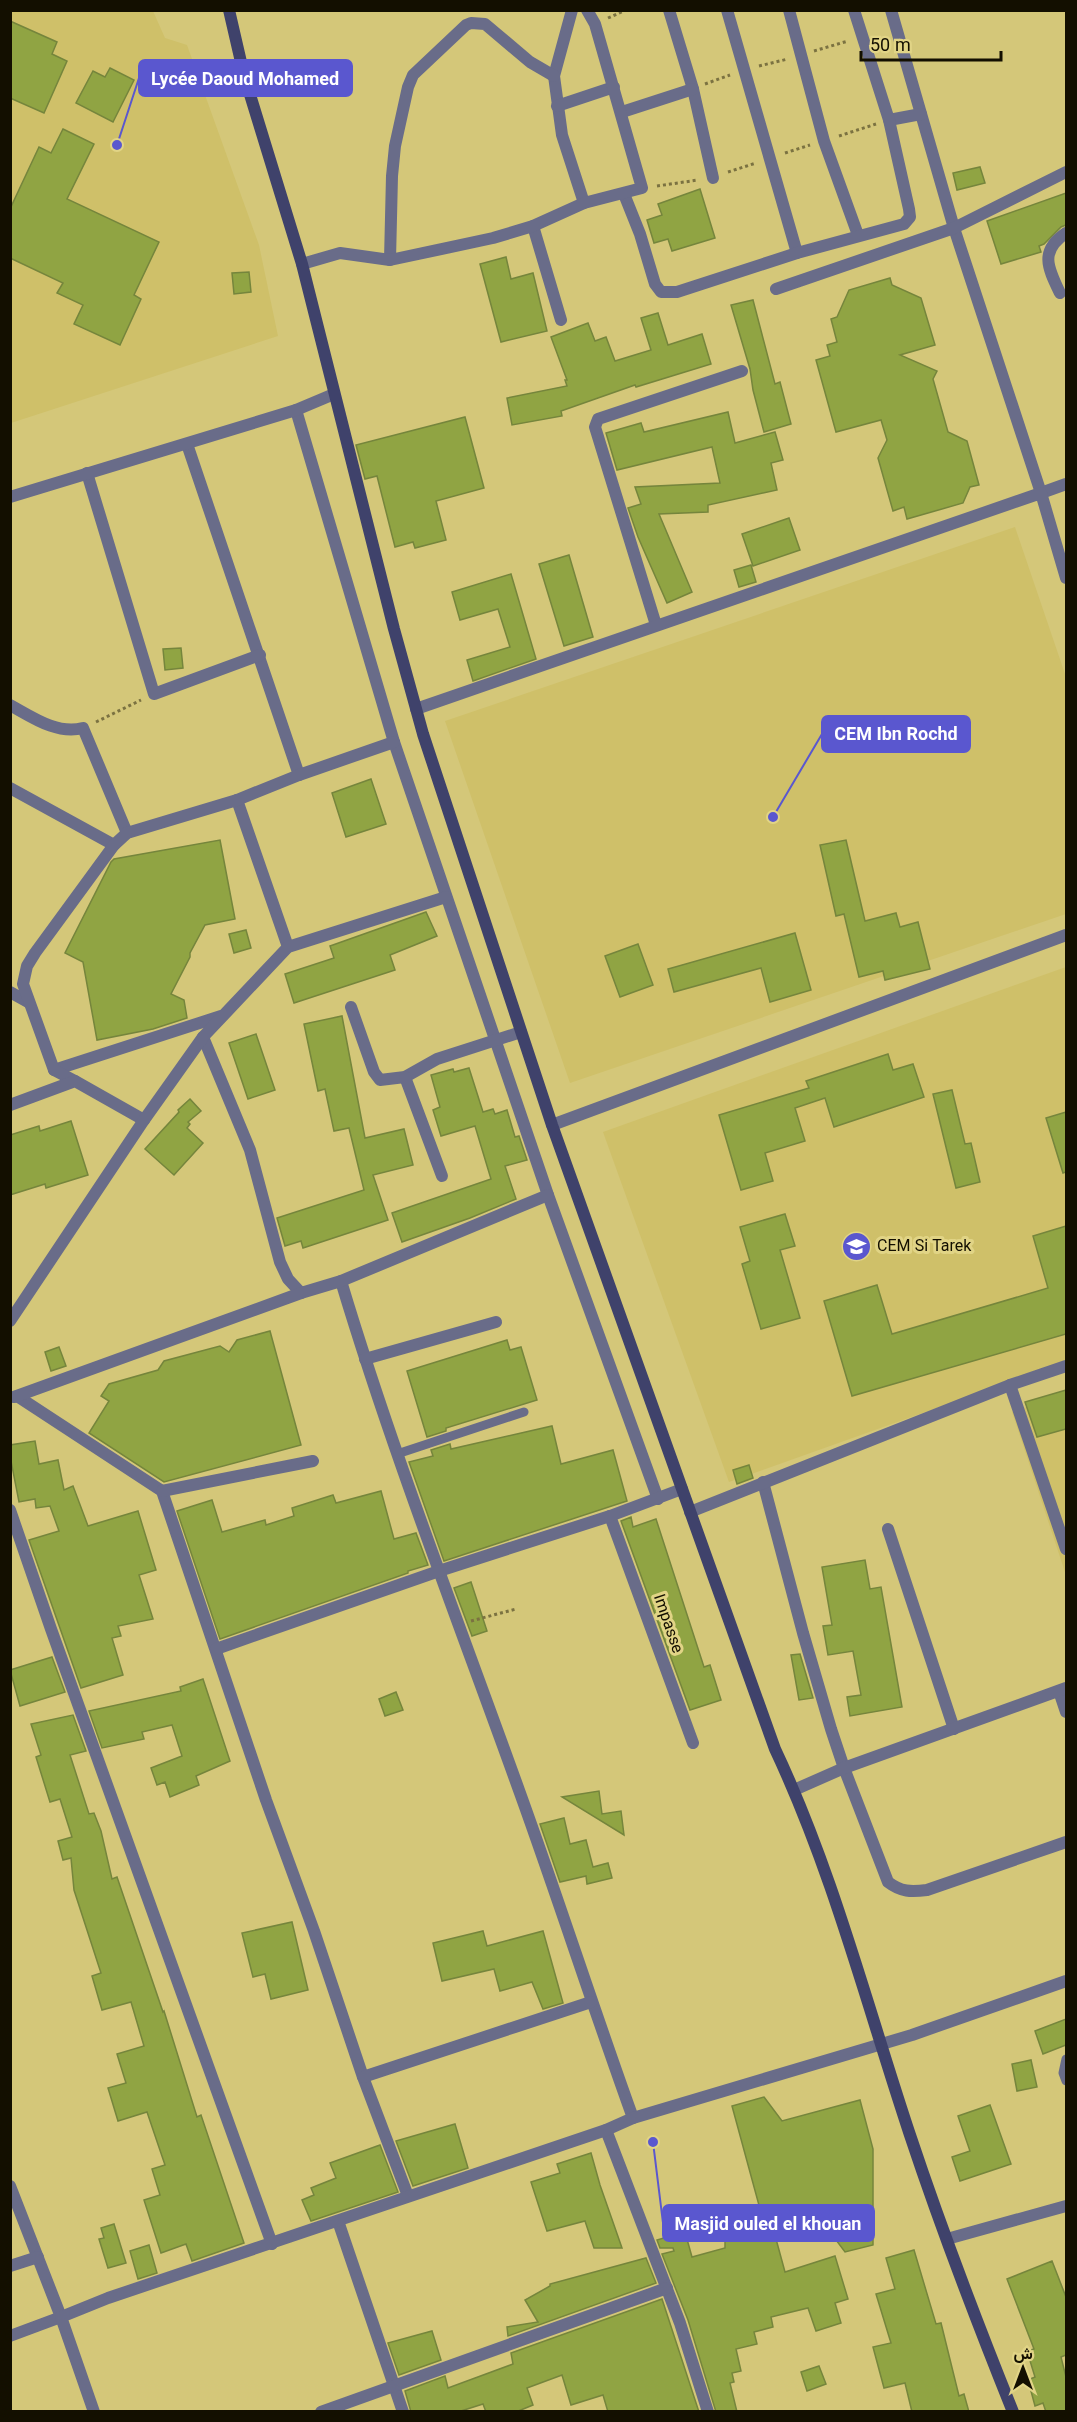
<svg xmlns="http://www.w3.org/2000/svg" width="1077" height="2422" font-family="Georgia,Vazirmatn,serif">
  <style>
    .built { fill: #cfc069 }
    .building { fill: #90a443; stroke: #75853c; stroke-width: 1.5 }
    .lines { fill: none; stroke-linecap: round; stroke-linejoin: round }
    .path { stroke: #7b7241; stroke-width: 3; stroke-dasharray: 3 3; stroke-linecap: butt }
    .lane { stroke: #696c89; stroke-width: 9 }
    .street { stroke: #696c89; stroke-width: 12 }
    .secondary { stroke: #3f426b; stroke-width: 12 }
    .labels { text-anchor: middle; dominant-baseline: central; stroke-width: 6; stroke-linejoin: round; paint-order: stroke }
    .poi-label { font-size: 16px; fill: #130f00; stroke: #e1d486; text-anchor: start }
    .street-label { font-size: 16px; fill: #130f00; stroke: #e1d486 }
    .leader { fill: none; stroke: #5a57cf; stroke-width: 2 }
    .callout-dot { fill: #5a57cf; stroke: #e1d486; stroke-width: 2 }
    .callout { fill: #5a57cf; stroke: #5a57cf; stroke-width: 2 }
    .callout-label { font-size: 18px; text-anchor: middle; font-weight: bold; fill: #fff }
  </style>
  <rect width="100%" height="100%" fill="#d4c779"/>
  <g class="built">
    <polygon points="10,11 153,11 165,38 187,45 259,245 278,336 11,423"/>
    <polygon points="1015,527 1066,677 1066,914 570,1083 445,721"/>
    <polygon points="1066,967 1066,1362 729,1482 603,1132"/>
    <polygon points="1066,1393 1066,1575 1012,1412"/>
  </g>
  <g class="building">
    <polygon points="10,21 57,42 52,54 67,61 44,113 10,98"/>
    <polygon points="110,68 134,80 113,122 76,103 93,71 105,77"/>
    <polygon points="63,129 94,144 67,199 159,242 134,295 141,299 120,345 74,324 83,305 57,293 63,283 10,258 10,209 39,147 51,153"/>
    <polygon points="980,167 985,183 957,190 953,173"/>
    <polygon points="700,189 715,238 672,251 668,239 654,243 647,220 662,215 658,204"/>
    <polygon points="1066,193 1066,225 1061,227 1044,244 1039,246 1041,252 1001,264 987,221"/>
    <polygon points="506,257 511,279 533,273 547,331 501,342 480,264"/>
    <polygon points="249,272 251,292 234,294 232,273"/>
    <polygon points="890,278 892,285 921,298 935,345 900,355 937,371 933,379 948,432 967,441 979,485 970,487 963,503 907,519 904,507 893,511 878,458 887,440 881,420 836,432 816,360 830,356 827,345 837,342 831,319 837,317 849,290"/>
    <polygon points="753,300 775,384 780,382 791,424 764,432 753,390 750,369 731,305"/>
    <polygon points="658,313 668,345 702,334 711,364 636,387 635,385 561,411 562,416 512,425 507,398 567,386 565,380 567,380 551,337 588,323 595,341 606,337 615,361 651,350 641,318"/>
    <polygon points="728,412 735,443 775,432 783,460 771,463 777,490 708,505 708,512 659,514 692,592 667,603 638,537 628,508 641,504 635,487 720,483 712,447 617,470 606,433 641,423 644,432"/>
    <polygon points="465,417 484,488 436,501 446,540 415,548 413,542 395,547 377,476 365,479 356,445"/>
    <polygon points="789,518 800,550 753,566 742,534"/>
    <polygon points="569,555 593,637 564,646 539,564"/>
    <polygon points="751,565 756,582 739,587 734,570"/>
    <polygon points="511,574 536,659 473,681 467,660 510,647 498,609 460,620 452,592"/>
    <polygon points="181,648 183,668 165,670 163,649"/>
    <polygon points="371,779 386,824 346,837 332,793"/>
    <polygon points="220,840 235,919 205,925 190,953 190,957 171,994 184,1000 187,1018 153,1029 97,1040 83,962 65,953 111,862 114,859"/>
    <polygon points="846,840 865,921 896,913 900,927 918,922 930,969 885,980 883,971 859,977 844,914 836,916 820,845"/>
    <polygon points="426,912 437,936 390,955 395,970 294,1003 285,974 334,958 330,946"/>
    <polygon points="246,930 251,948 234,953 229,934"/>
    <polygon points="795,933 811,990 770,1002 761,968 674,992 668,969"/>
    <polygon points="638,944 653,985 620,997 605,956"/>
    <polygon points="342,1016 365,1138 404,1129 413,1165 373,1175 388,1220 303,1248 301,1241 285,1246 277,1218 364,1190 349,1128 334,1131 325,1089 318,1091 304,1024"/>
    <polygon points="256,1034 275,1090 248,1099 229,1043"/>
    <polygon points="888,1054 893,1070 913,1064 924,1097 834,1127 825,1098 795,1108 805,1141 765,1153 773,1181 741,1190 719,1115 809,1088 806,1081"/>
    <polygon points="469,1068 483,1112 493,1109 495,1114 507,1110 515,1137 519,1136 527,1160 505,1166 516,1199 470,1218 402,1242 392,1213 491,1179 475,1126 441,1136 433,1110 440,1107 431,1075 453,1069 454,1072"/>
    <polygon points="952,1090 965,1144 971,1143 980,1182 956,1188 933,1094"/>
    <polygon points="190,1099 201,1111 188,1122 190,1124 187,1128 203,1143 174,1175 145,1149 179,1112 178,1110"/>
    <polygon points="1066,1112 1066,1172 1063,1173 1046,1118"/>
    <polygon points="71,1121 88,1175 46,1188 45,1184 10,1195 10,1135 39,1126 40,1131"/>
    <polygon points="785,1214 795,1246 780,1250 800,1318 761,1329 742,1264 750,1261 740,1227"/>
    <polygon points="1066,1226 1066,1334 852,1396 824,1301 877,1285 892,1334 1048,1288 1033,1236"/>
    <polygon points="270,1331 301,1445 164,1482 89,1433 109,1401 101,1396 109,1384 158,1370 164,1361 220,1346 229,1352 237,1340"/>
    <polygon points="507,1340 510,1350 521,1347 537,1400 446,1428 446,1431 427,1437 407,1371"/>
    <polygon points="59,1347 66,1366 51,1371 45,1352"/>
    <polygon points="1066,1390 1066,1429 1037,1437 1025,1402"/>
    <polygon points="552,1426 561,1464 613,1450 627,1501 444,1561 409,1462 433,1456 431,1450 450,1444 451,1449"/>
    <polygon points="35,1441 39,1464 58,1460 64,1490 73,1486 88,1526 138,1511 156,1570 139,1575 153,1619 118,1626 121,1636 112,1638 123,1675 81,1688 29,1540 59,1531 50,1506 36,1508 35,1499 19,1502 10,1456 10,1445"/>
    <polygon points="749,1465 753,1478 737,1484 733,1470"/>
    <polygon points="381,1491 394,1539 416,1533 428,1565 408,1571 408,1573 220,1639 177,1511 212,1500 222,1532 265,1520 266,1525 294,1516 292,1508 333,1495 336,1503"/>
    <polygon points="631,1517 633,1527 656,1519 704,1667 710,1665 721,1700 690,1710 621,1521"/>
    <polygon points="865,1560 870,1589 881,1587 902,1707 850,1716 847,1697 861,1695 853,1651 828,1655 823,1626 832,1625 822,1567"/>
    <polygon points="471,1582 487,1631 472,1636 454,1588"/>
    <polygon points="800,1654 813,1698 799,1700 791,1655"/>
    <polygon points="52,1657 65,1692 20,1706 10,1670"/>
    <polygon points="203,1679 230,1761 196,1776 199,1785 170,1797 165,1782 157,1785 151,1768 182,1756 172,1725 142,1732 144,1739 102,1748 89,1711 181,1691 180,1687"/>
    <polygon points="396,1692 403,1710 385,1716 379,1699"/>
    <polygon points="73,1715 86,1751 70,1755 89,1814 94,1813 101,1831 112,1879 117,1877 163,2012 164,2011 197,2117 201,2115 244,2243 192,2261 186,2244 161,2253 144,2200 160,2195 152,2169 165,2165 147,2112 118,2121 108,2088 126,2083 117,2054 144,2046 131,2002 102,2010 92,1976 101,1973 74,1890 71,1858 63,1860 58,1841 72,1837 60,1799 50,1802 36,1757 41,1755 31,1724"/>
    <polygon points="599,1791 602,1814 621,1811 624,1835 562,1797"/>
    <polygon points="564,1818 570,1844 586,1840 593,1867 608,1863 612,1878 587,1884 586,1876 560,1882 540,1824"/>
    <polygon points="292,1922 308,1990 271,1999 265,1974 253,1977 242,1933"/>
    <polygon points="483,1931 487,1946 543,1931 563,2003 543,2009 532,1982 500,1991 494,1969 442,1981 433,1943"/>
    <polygon points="1066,2019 1066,2045 1043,2054 1035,2031"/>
    <polygon points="1031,2060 1037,2087 1017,2091 1012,2064"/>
    <polygon points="764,2097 782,2121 860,2100 873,2149 873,2245 845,2252 821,2220 806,2231 776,2239 785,2272 835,2256 848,2299 835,2303 841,2323 816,2331 808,2308 771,2317 773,2327 754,2332 757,2344 736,2349 741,2371 732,2373 734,2382 730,2383 737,2412 716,2412 688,2320 662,2254 674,2251 673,2248 660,2248 657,2240 685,2232 692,2257 725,2248 725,2221 739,2238 766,2231 732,2106"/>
    <polygon points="990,2105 1011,2164 960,2181 952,2157 970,2151 958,2116"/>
    <polygon points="455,2124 468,2168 413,2186 396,2141"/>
    <polygon points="380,2145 398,2192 311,2221 302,2200 314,2195 311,2188 336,2178 330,2163"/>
    <polygon points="591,2153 600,2185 622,2248 594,2248 585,2221 547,2231 531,2182 560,2173 557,2164"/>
    <polygon points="114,2224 126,2263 108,2268 99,2239 104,2238 101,2228"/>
    <polygon points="149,2245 157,2273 138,2279 130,2251"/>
    <polygon points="914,2250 936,2324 941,2323 959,2396 964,2394 969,2412 912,2412 905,2383 884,2388 873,2347 891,2343 876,2294 895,2289 886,2258"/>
    <polygon points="646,2258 656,2283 508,2336 507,2327 538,2322 525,2300 550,2286 550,2284"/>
    <polygon points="1052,2261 1066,2297 1066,2355 1061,2357 1066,2377 1066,2412 1046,2412 1043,2403 1035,2406 1028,2380 1035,2377 1027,2351 1034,2349 1007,2279"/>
    <polygon points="662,2299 699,2412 608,2412 603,2395 571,2405 562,2375 527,2388 533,2405 516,2412 486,2412 483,2404 458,2412 411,2412 405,2391 445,2376 448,2388 513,2364 511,2353"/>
    <polygon points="432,2331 441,2360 399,2375 388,2343"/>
    <polygon points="819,2366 826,2384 807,2391 801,2372"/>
  </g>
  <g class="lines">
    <g class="path">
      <polyline points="608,18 626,10"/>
      <polyline points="814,51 848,41"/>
      <polyline points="759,66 788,59"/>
      <polyline points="705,84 730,75"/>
      <polyline points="839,136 876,124"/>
      <polyline points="785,153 810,145"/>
      <polyline points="728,172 756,163"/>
      <polyline points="657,186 698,180"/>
      <polyline points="96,722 141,700"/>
      <polyline points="471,1621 516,1609"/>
    </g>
    <g class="lane">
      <polyline points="397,1454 524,1412"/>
      <polyline points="1066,2059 1063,2073 1066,2081"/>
    </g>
    <g class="street">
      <polyline points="572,10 554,76 562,135 584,203"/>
      <polyline points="669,10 693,89 713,178"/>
      <polyline points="727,10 797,253"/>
      <polyline points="789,10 824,141 858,235"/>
      <polyline points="891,10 954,228 1041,493 1066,484"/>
      <polyline points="557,106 614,87"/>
      <polyline points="622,112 693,89"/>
      <polyline points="889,120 921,114"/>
      <polyline points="624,194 640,234 655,284 661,292 677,292 797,253 904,224 910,217 909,209 889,120 854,10"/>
      <polyline points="533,226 561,320"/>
      <polyline points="390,260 392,176 395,146 408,87 413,75 466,25 471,23 485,24 530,62 554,76"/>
      <polyline points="302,264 340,253 390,260 493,238 533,226 584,203 642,188 595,24 587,10"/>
      <polyline points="776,289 954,228 1066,172"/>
      <path d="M 1060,293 C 1048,268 1039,251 1066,233"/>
      <polyline points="296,410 394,742 548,1195 658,1499"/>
      <polyline points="187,444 299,775"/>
      <polyline points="87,473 154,694 260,655"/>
      <polyline points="10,497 296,410 334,394"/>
      <polyline points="656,625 595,427 598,419 742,371"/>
      <path d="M 10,705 C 32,717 57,735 83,728 L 127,833"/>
      <polyline points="416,709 1041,493 1066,578"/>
      <polyline points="10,788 114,845"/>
      <polyline points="237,800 288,947"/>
      <polyline points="10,992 28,1002"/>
      <polyline points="351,1007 374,1072 380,1080 405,1077 437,1059 521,1032"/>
      <polyline points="203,1037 250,1150 280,1262 288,1279 301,1293"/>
      <polyline points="54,1070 221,1016"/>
      <polyline points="405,1077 442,1176"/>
      <polyline points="75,1081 54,1070 23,984 27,966 35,953 114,845 127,833 237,800 299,775 394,742"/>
      <polyline points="10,1105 75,1081 144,1120"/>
      <polyline points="552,1125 1066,935"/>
      <path d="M 341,1281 C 393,1454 459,1623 520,1793 C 559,1901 594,2010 633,2118"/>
      <polyline points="10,1321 144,1120 203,1037 288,947 446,897"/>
      <polyline points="365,1359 496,1322"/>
      <polyline points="1010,1385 1066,1549"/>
      <polyline points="17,1396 162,1491 266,1800 314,1931 363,2077 408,2196"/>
      <polyline points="14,1397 301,1293 341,1281 548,1195"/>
      <path d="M 763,1482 L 803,1633 L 831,1729 L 844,1768 L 888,1882 C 901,1892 911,1892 927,1890 L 1066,1842"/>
      <polyline points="162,1491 313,1461"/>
      <polyline points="10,1510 51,1629 272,2244"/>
      <polyline points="690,1512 1010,1385 1066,1366"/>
      <polyline points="610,1516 693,1743"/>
      <polyline points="888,1529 954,1729"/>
      <polyline points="216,1649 439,1571 610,1516 682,1489"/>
      <polyline points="1059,1691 1066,1712"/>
      <polyline points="794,1790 844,1768 1066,1688"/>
      <polyline points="363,2077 591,2002"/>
      <polyline points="606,2130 680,2323 708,2412"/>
      <polyline points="10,2186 61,2317 10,2336"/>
      <polyline points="338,2221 403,2412"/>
      <polyline points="947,2239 1066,2206"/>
      <polyline points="10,2266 38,2257"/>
      <polyline points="94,2412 61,2317 108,2298 606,2130 633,2118 912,2035 1066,1981"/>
      <polyline points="321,2412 667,2288"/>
    </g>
    <path class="secondary" d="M 229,10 L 244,75 L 302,264 L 394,629 L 423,734 L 552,1125 L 775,1749 C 833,1872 867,2006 910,2135 C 941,2228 976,2320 1013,2412"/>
  </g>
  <defs>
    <symbol id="school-disc" viewBox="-11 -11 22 22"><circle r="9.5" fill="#5a57cf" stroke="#e1d486"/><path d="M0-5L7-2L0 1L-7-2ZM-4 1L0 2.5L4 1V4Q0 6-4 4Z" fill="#fff"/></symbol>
  </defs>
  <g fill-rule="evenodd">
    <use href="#school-disc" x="840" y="1230" width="33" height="33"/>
  </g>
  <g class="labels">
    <g class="poi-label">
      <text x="877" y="1247">CEM Si Tarek</text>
    </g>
    <g class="street-label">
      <text transform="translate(667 1624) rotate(71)">Impasse</text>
    </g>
  </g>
  <path class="leader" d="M117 145L139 78M773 817L822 734M653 2142L663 2223"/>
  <g class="callout-dot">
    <circle cx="117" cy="145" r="6"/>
    <circle cx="773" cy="817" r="6"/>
    <circle cx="653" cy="2142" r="6"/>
  </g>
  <g class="callout">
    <rect x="139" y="60" width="213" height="36" rx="6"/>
    <rect x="822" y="716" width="148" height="36" rx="6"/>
    <rect x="663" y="2205" width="211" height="36" rx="6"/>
  </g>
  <g class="callout-label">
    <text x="245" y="85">Lycée Daoud Mohamed</text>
    <text x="896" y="740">CEM Ibn Rochd</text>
    <text x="768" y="2230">Masjid ouled el khouan</text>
  </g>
  <rect width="1077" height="2422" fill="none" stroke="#130f00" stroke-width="24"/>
  <g transform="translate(1023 2368)" stroke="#e1d486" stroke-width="4.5" paint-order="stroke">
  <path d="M0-4.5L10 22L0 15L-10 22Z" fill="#130f00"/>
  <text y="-9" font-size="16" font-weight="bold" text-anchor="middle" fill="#130f00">ش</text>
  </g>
  <path d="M861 51v9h140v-9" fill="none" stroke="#130f00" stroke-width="3"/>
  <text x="870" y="51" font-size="18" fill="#130f00" stroke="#e1d486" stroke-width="4.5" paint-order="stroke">50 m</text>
</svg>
